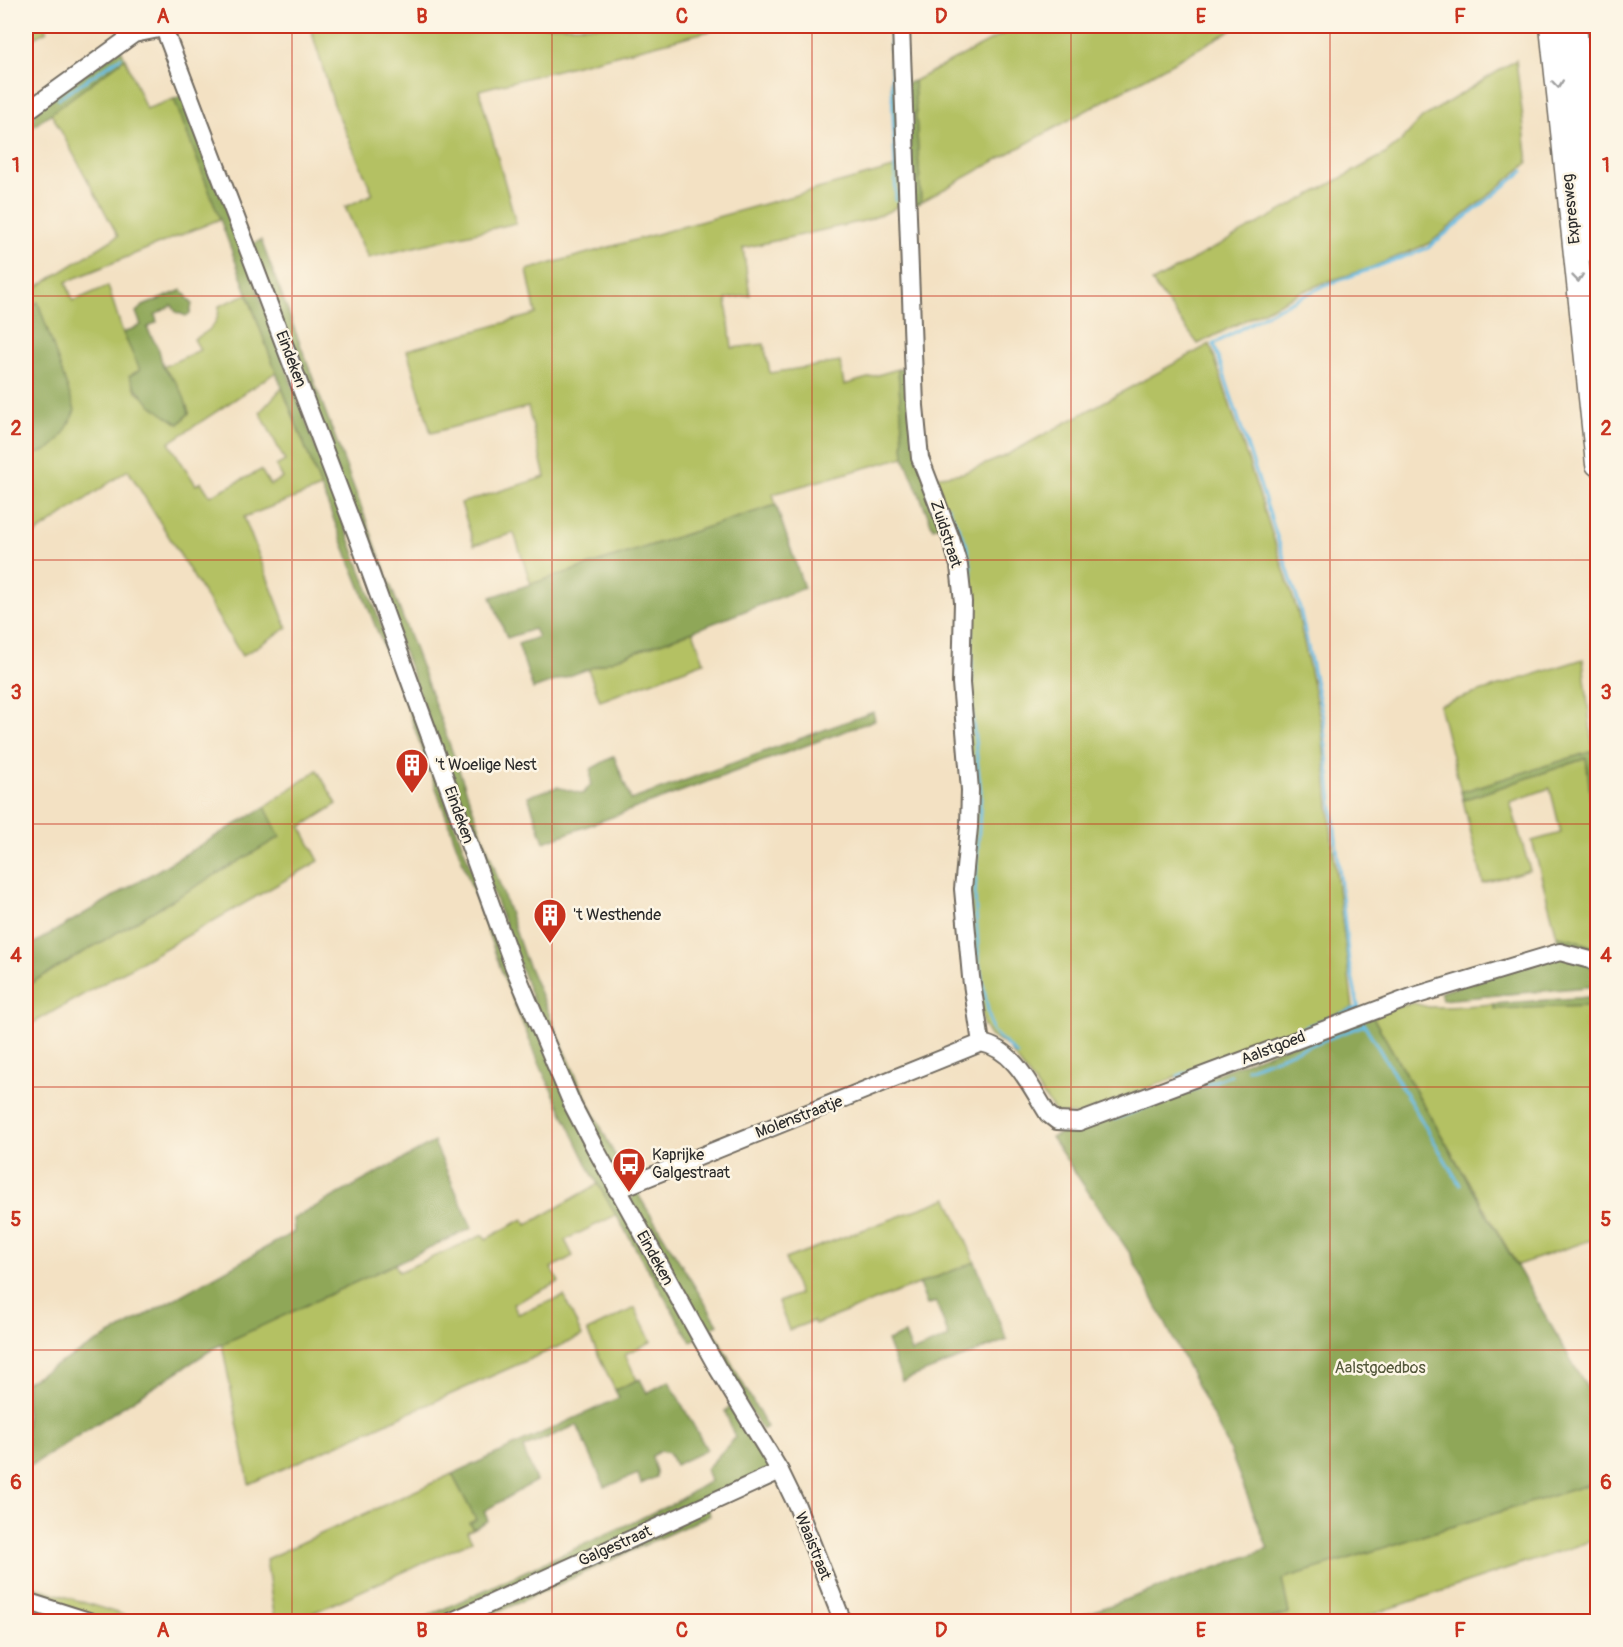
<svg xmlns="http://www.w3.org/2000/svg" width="1623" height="1647" font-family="Pangolin,sans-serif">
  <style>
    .green { fill: #b4c163; stroke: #707647; stroke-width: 1.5 }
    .forest { fill: #8fa759; stroke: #5d6942; stroke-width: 1.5 }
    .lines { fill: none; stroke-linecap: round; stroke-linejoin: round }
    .stream { stroke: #68bde5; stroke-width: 3 }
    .minor-casing { stroke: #716b60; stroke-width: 20 }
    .highway-casing { stroke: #716b60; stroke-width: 27 }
    .minor { stroke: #fff; stroke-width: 16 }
    .highway { stroke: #fff; stroke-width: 24 }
    .oneway { stroke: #a0a0a0 }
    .grid { fill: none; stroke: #c8321e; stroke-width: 1.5; stroke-opacity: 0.55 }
    .labels { text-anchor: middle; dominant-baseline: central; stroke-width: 5; stroke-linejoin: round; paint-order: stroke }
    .street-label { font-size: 16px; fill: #2b2b2b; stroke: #fcf5e5 }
    .poi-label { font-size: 16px; fill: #2b2b2b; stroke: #fcf5e5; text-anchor: start }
    .park-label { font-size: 16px; fill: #54583c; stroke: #fcf5e5 }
    .neatline { fill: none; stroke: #c8321e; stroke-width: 2 }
    .grid-label { font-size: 20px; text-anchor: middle; font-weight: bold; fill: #c8321e }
  </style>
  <rect width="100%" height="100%" fill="#fcf5e5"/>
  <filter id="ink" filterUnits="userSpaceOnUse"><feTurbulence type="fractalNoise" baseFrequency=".0167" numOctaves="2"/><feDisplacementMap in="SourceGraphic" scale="12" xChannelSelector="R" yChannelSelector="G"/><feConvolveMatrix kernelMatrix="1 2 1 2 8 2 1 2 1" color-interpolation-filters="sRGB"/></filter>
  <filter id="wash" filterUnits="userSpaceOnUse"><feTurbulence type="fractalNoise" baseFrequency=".008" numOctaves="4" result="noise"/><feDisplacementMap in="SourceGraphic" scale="24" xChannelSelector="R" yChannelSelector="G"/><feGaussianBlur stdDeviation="1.35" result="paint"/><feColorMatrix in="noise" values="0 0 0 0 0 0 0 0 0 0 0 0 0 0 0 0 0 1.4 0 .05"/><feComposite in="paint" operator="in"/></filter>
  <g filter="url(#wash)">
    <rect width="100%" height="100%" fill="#f3e1c3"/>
    <g class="green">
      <polygon points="26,26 44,26 47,31 26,42"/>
      <polygon points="310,26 729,26 479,90 516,223 368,258 345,207 373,194 335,108"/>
      <polygon points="1018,26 1239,26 921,202 914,81"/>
      <path d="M 125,58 L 146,109 L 174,99 L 220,219 L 66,282 L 73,301 L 108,286 L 123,333 L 141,371 L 130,377 L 137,392 L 179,424 L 189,413 C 184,394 176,382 163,367 L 200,350 L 194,339 C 209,332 219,324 219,306 L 247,294 L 276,372 L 169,443 L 196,485 L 201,482 L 210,496 L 261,470 L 270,485 L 283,478 L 276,466 L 285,461 L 260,412 L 282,388 L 321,488 L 244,517 L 287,628 L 242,656 L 128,470 L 26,540 L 26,453 L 40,453 L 38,303 L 26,310 L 26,294 L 118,236 L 51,113 Z"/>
      <polygon points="1516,60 1528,163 1430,243 1368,269 1326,282 1299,293 1198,344 1152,282 1385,154 1400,142 1422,118"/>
      <polygon points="897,167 902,188 900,203 892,210 868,220 743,248 750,295 726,299 732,348 764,344 770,373 840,362 844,385 898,369 904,457 773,494 776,505 531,584 514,533 474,545 461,503 545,477 528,407 431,433 407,350 536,314 527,270"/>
      <polygon points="1210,344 1298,613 1322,729 1333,848 1353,1008 1079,1115 1056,1113 1007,1046 990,1036 983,1024 971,918 968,686 970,589 966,560 960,538 932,477 963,473 1003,457"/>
      <polygon points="693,631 704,662 600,701 588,669"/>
      <polygon points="1583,659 1593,751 1461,792 1439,705"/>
      <polygon points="1587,758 1597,855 1597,949 1573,939 1557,936 1532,841 1561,833 1550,788 1510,802 1530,870 1483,883 1463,800"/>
      <polygon points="317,770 337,804 301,827 319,861 26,1027 26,986 279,837 265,807"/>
      <polygon points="1597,996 1597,1238 1517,1265 1371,1014 1413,1003 1428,1007 1448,1007 1494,1004 1494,1008 1590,1006 1588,997"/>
      <polygon points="598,1184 616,1215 565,1240 573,1256 551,1268 559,1282 513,1304 518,1314 564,1296 582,1336 249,1484 222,1344 395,1264 399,1272 483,1235 486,1239 523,1219 527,1225"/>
      <polygon points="948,1198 975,1262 815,1324 813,1321 789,1330 778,1302 799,1294 785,1259"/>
      <polygon points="635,1308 651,1342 625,1354 637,1380 615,1390 587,1331"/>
      <polygon points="452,1474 476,1520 470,1523 473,1529 467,1532 472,1541 295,1621 293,1616 280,1621 275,1621 266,1559"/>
      <polygon points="1597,1482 1597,1539 1353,1621 1261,1622 1289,1613 1282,1579"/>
      <polygon points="26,1584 142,1621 105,1621 26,1596"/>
      <polygon points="26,1608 65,1621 26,1621"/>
    </g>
    <g class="forest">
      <polygon points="891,26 896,26 902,188 897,167 889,51"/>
      <polygon points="121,49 125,58 26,132 26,116"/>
      <polygon points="914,81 921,202 913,207 907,83"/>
      <polygon points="185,94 517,993 699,1336 691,1342 593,1176 543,1072 507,986 407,707 276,372 220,219 174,99"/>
      <polygon points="261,240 428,685 493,864 524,956 579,1083 626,1178 617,1182 539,1017 253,244"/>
      <path d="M 182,290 L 192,304 L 190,313 L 186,316 L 176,312 L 172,305 L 155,315 L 157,322 L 147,328 L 159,350 L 163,367 L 176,382 L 184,397 L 189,413 L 179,424 C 158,412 140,398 129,376 L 140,370 L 123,333 L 141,325 L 136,312 L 143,306 Z"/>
      <path d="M 38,302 L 75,410 C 69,426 59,448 40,453 C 36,454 30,453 26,453 L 26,310 Z"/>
      <polygon points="906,368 942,525 933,528 904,457 898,369"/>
      <polygon points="776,505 804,588 693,631 533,689 518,644 538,637 534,629 507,638 491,597"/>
      <polygon points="873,712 875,720 544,842 528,796 557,787 583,794 591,784 591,769 614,756 631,800"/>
      <polygon points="1593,751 1598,797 1597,855 1586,758 1463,800 1461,792"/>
      <polygon points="265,807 280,837 26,986 26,948"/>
      <polygon points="1557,936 1573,939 1597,949 1597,957 1559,948"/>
      <polygon points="1560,956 1587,963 1597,974 1597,986 1442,1000 1440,992"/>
      <polygon points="1588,997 1590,1006 1494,1009 1494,1004"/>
      <polygon points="1371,1014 1597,1405 1597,1482 1282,1579 1289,1613 1261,1621 1066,1621 1268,1549 1227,1444 1129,1252 1051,1137"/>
      <polygon points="434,1142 472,1228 216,1347 26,1469 26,1382 294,1232 293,1219"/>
      <polygon points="639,1187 639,1196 718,1324 712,1328 767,1427 762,1430 630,1201"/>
      <polygon points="975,1262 1007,1340 902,1381 887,1341 905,1334 912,1352 949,1337 936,1302 927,1305 919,1284"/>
      <path d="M 640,1379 L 647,1393 L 669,1381 L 707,1450 L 675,1465 L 669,1453 L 660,1451 L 652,1456 C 652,1464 658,1469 656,1477 L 641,1484 L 638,1474 L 605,1487 L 577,1425 L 523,1448 L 536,1481 L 484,1511 L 488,1521 L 473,1529 L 469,1523 L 476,1520 L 452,1474 L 619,1398 L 615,1390 Z"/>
      <polygon points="736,1402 773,1469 705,1501 710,1515 478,1621 415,1622 674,1503 710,1481 706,1469 735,1438 725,1411"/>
    </g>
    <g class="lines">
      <g class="stream">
        <polyline points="890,26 896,201"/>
        <polyline points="58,99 121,57"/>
        <polyline points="26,122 33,117"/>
        <polyline points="947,506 966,543 971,566 972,713 981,793 975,896 979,964 992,1031 1017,1055"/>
        <polyline points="1359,1010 1349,962 1323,718 1299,604 1214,344 1274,310 1324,286 1428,248 1523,171"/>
        <polyline points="1363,1022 1460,1185"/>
        <polyline points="1235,1053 1357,1008"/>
        <polyline points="1247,1069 1364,1025"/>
        <polyline points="1178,1076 1224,1058"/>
        <polyline points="1114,1119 1231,1075"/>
      </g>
    </g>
  </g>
  <g filter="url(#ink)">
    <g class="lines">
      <defs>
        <g id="minor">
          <polyline points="163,26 356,533 513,965 573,1106 595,1148 718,1369 780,1471 797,1506 843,1622"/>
          <polyline points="901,26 915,406 920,458 951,539 959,566 963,602 961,683 970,790 969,827 963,889 971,977 981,1043"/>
          <polyline points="26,112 134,34 164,28"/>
          <path d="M 981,1043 C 1015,1049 1031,1088 1048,1114 L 1057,1121 L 1079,1122 L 1414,996 L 1560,952 L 1598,962"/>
          <polyline points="617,1190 981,1043"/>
          <polyline points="26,1601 92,1622"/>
          <polyline points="450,1622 780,1471"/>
        </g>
        <g id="highway">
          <polyline points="1552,26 1598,464"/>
          <polyline points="1574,26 1598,253"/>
        </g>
      </defs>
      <use href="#minor" class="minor-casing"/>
      <use href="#highway" class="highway-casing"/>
      <use href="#minor" class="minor"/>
      <use href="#highway" class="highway"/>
    </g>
    <defs><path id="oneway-chevron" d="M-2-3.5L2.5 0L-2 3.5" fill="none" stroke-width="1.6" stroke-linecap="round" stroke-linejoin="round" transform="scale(1.5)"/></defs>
    <g class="oneway">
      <use href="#oneway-chevron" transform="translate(1558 84) rotate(84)"/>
      <use href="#oneway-chevron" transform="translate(1578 278) rotate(84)"/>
    </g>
  </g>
  <path class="grid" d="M 292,26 L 292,1622M 552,26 L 552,1622M 812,26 L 812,1622M 1071,26 L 1071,1622M 1330,26 L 1330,1622M 26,296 L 1598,296M 26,560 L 1598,560M 26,824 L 1598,824M 26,1087 L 1598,1087M 26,1350 L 1598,1350"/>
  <defs>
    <symbol id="building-pin" viewBox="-11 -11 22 30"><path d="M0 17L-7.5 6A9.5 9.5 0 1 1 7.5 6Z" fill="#c8321e" stroke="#fcf5e5"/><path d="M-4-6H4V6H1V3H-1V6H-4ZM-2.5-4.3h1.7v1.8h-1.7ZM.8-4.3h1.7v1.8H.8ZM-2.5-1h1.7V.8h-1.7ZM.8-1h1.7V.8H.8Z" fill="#fff"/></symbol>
    <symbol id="bus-pin" viewBox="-11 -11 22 30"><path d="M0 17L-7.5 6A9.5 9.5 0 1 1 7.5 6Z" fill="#c8321e" stroke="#fcf5e5"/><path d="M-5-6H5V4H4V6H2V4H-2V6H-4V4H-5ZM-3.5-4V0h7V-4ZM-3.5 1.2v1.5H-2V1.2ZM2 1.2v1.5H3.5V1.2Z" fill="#fff"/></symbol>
  </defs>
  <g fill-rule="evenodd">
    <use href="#building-pin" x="393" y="746" width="38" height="52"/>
    <use href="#building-pin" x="531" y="896" width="38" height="52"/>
    <use href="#bus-pin" x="610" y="1145" width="38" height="52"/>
  </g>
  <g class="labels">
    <g class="street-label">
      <text transform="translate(1571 209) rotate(-96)">Expresweg</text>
      <text transform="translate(291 359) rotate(69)">Eindeken</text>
      <text transform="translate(946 534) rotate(72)">Zuidstraat</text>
      <text transform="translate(459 815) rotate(70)">Eindeken</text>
      <text transform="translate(1273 1048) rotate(-21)">Aalstgoed</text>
      <text transform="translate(799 1117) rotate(-21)">Molenstraatje</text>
      <text transform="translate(655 1258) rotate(61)">Eindeken</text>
      <text transform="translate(615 1546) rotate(-24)">Galgestraat</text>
      <text transform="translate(813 1546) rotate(68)">Waaistraat</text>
    </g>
    <g class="poi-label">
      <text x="435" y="765">'t Woelige Nest</text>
      <text x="573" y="915">'t Westhende</text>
      <text x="652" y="1155">Kaprijke<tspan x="652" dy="18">Galgestraat</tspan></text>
    </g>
    <g class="park-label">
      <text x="1380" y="1368">Aalstgoedbos</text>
    </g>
  </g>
  <rect width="1623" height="1647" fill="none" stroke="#fcf5e5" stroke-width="66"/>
  <rect x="33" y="33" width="1557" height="1581" class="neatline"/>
  <g class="grid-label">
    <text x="163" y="23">A</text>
    <text x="422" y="23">B</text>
    <text x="682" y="23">C</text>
    <text x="941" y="23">D</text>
    <text x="1201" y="23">E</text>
    <text x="1460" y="23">F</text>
    <text x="16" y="172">1</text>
    <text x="1606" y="172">1</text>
    <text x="16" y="435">2</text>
    <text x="1606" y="435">2</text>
    <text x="16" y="699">3</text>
    <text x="1606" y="699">3</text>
    <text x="16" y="962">4</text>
    <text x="1606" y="962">4</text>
    <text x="16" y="1226">5</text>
    <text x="1606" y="1226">5</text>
    <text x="16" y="1489">6</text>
    <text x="1606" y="1489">6</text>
    <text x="163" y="1637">A</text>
    <text x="422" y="1637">B</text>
    <text x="682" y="1637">C</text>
    <text x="941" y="1637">D</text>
    <text x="1201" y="1637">E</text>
    <text x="1460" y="1637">F</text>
  </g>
</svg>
